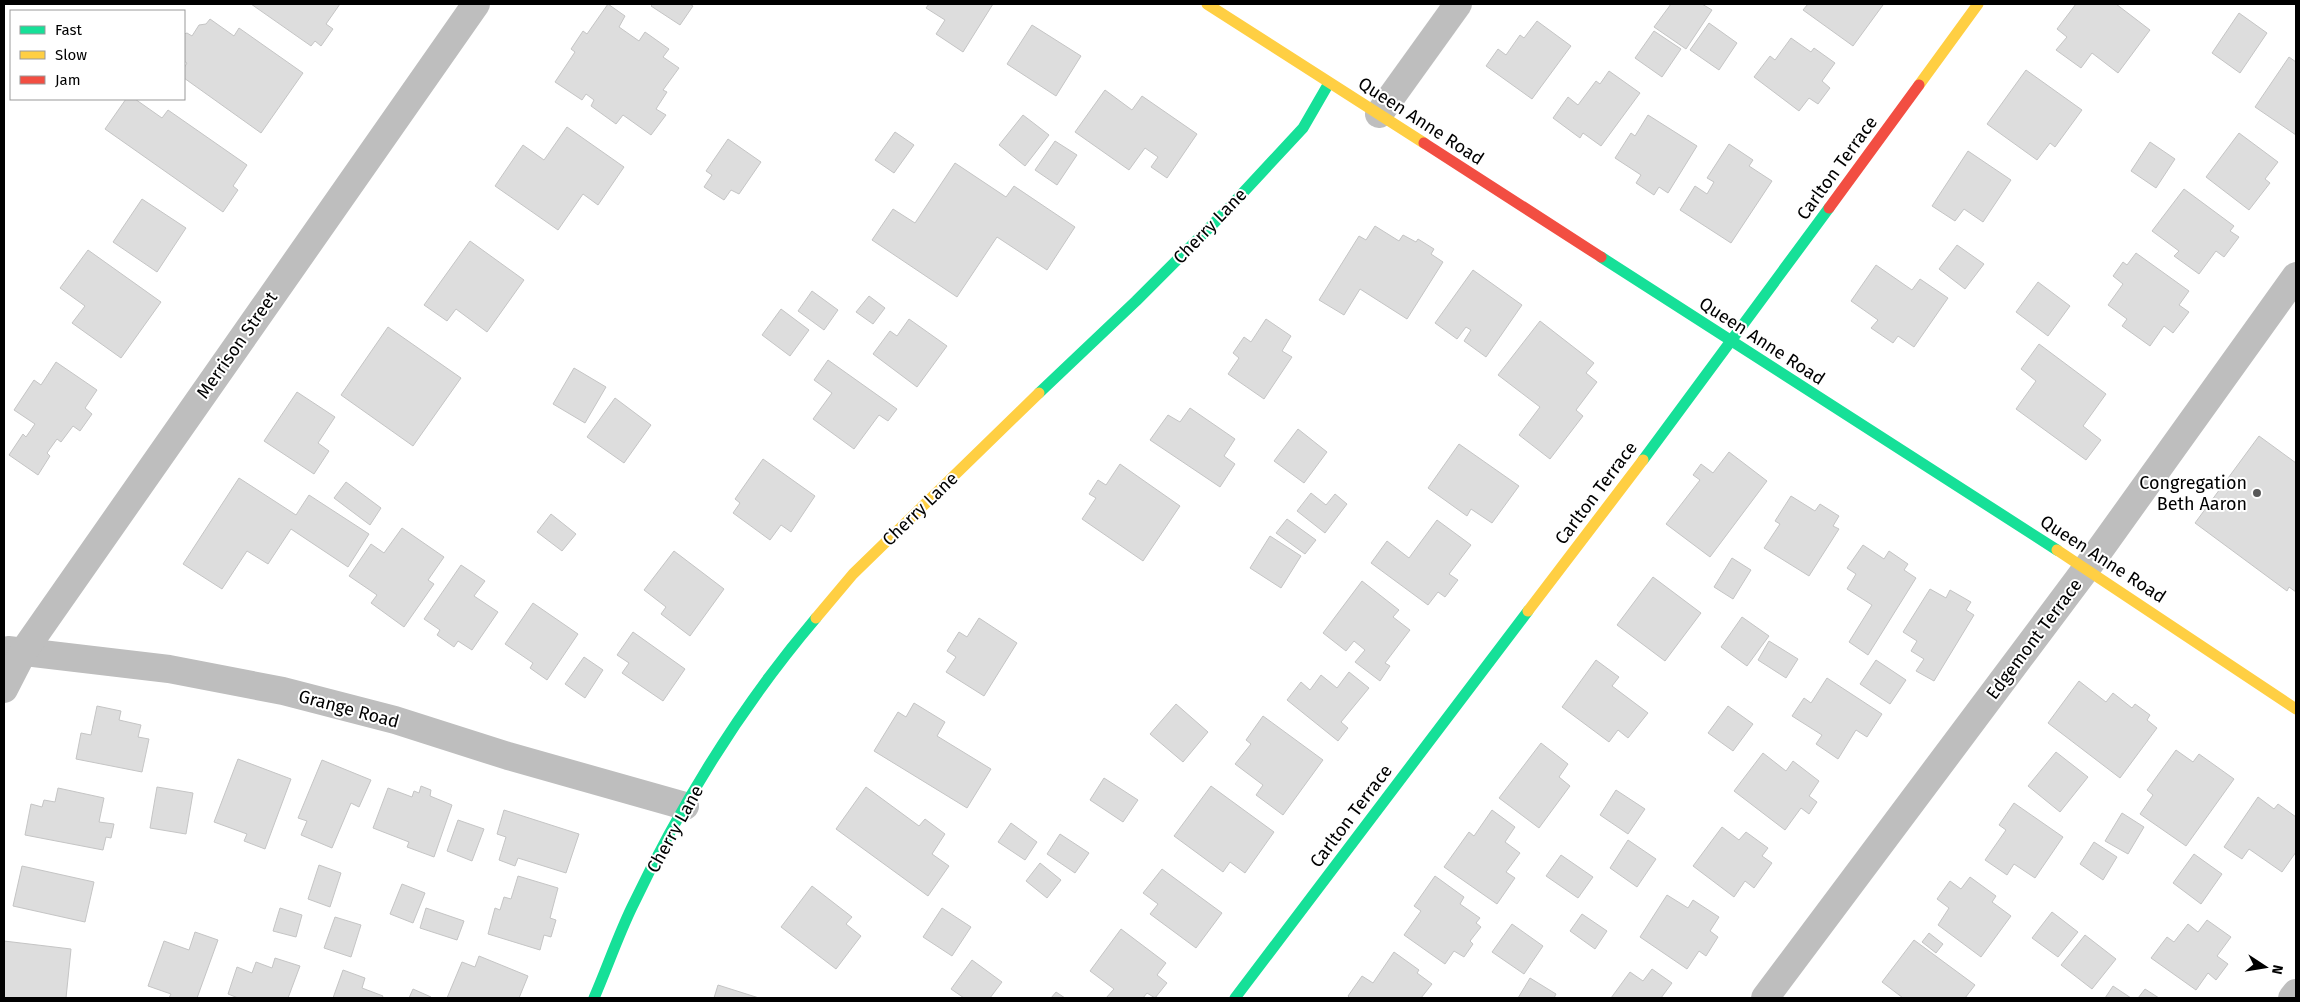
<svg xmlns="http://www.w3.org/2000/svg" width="2300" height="1002" font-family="'Fira Sans',sans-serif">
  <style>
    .building { fill: #ddd; stroke: #c5c5c5 }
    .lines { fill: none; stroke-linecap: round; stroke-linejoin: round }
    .street { stroke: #bebebe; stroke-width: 28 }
    .fast { stroke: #16e098; stroke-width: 11 }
    .slow { stroke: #ffcf43; stroke-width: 11 }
    .jam { stroke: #f24e42; stroke-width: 11 }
    .poi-dot { fill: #595959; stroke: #fff; stroke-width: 2 }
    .labels { text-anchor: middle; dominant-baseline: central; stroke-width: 4; stroke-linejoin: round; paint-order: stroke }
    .street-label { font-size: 18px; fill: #000; stroke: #fff }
    .poi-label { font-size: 18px; fill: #000; stroke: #fff; text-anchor: end }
  </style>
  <rect width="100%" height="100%" fill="#fff"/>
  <g class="building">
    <polygon points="251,4 340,4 326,24 333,29 321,46 315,41 311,46"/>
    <polygon points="608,4 625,16 619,27 639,41 645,32 669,49 663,57 679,68 663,90 667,92 656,109 666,115 651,135 623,115 616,124 591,106 594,100 586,94 582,100 555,82 575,52 571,49 583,31 587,34"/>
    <polygon points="653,4 689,4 693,6 680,25 651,6"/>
    <polygon points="929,4 993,4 963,52 936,34 945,20 926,8"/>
    <polygon points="1671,4 1702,4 1712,10 1686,49 1654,27"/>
    <polygon points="1808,4 1881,4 1883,5 1853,46 1803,10"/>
    <polygon points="2076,4 2116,4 2150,30 2118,73 2092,53 2081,68 2056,50 2067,37 2057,29"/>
    <polygon points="2239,13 2267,33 2240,73 2212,53"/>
    <polygon points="210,19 234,36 239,28 303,73 261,133 184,78 184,68 187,63 184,61 184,34 187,33 192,36 199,25 206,24"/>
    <polygon points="1537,21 1571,46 1532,99 1486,66 1498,49 1506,55 1520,35 1524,38"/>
    <polygon points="1709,23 1737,43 1719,70 1690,50"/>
    <polygon points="1032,25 1081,56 1056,96 1007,64"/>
    <polygon points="1654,31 1681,49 1662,77 1635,58"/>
    <polygon points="1791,38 1811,52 1814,48 1835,63 1822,81 1830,88 1818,104 1809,98 1799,111 1754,77 1770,56 1775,60"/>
    <polygon points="2289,57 2296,62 2296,135 2255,107"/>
    <polygon points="2026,70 2082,110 2055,147 2050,143 2037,160 1987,124"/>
    <polygon points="1609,71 1640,93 1601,146 1583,133 1580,138 1553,118 1568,97 1578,105 1596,81 1600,84"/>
    <polygon points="1105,90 1132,110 1142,96 1197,134 1167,178 1151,167 1158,157 1145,148 1129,170 1075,132"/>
    <polygon points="126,99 135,99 162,118 168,110 247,165 233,186 238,190 223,212 105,129"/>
    <polygon points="1023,115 1049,135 1025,166 999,145"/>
    <polygon points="1648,115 1697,146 1668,193 1659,187 1654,195 1636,183 1641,175 1615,158 1631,133 1635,136"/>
    <polygon points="567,127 624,167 598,205 583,194 558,230 495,186 523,145 544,160"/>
    <polygon points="895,132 914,145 894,173 875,160"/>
    <polygon points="2239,133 2278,162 2265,179 2270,183 2249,210 2206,177"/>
    <polygon points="728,139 761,162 739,194 731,190 724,200 704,187 712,175 706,171"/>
    <polygon points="1055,141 1077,155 1057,185 1035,170"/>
    <polygon points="2150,142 2175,159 2156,188 2131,171"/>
    <polygon points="1729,144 1753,160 1749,166 1772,181 1731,243 1680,210 1695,186 1707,194 1714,182 1707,178"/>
    <polygon points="1968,151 2011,180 1983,222 1964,209 1955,221 1932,206"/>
    <polygon points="955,163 1006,197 1014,186 1075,227 1047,270 997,237 957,297 872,240 893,209 915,223"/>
    <polygon points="2184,189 2234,226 2230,231 2239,237 2224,257 2216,251 2199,274 2174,256 2179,251 2152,231"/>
    <polygon points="142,199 186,228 157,272 113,242"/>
    <polygon points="1375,226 1399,241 1403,235 1416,242 1418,239 1434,249 1431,254 1443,262 1407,319 1360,289 1344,315 1319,300 1359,236 1366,240"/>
    <polygon points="470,241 524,280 487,332 456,309 447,321 424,305"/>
    <polygon points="1957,245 1984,264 1965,289 1939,269"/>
    <polygon points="88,250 161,302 121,358 72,323 85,306 60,288"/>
    <polygon points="2136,253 2189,291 2179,305 2189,312 2173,333 2164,326 2150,346 2122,326 2127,319 2108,305 2123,284 2113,276 2123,262 2127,265"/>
    <polygon points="1876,265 1912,290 1920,279 1948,298 1914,347 1898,336 1893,343 1871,328 1878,320 1851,301"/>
    <polygon points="1473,270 1522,305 1486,357 1464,341 1471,330 1466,327 1457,339 1435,323"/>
    <polygon points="2038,282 2070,306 2048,336 2016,312"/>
    <polygon points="812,291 838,310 824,330 798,311"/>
    <polygon points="869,296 885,308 873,324 856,312"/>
    <polygon points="781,309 809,330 790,356 762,335"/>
    <polygon points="909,319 947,346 917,387 873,354 890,331 897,336"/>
    <polygon points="1266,319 1291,336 1282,351 1292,357 1264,399 1228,374 1239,358 1233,353 1244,337 1251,342"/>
    <polygon points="1540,321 1594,363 1586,373 1597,382 1576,410 1583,416 1550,459 1519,435 1540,407 1498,375"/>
    <polygon points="388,327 461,378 413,446 341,395"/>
    <polygon points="2039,344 2106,394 2083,426 2101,440 2086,460 2016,409 2036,381 2021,369"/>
    <polygon points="828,360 897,409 888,421 879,415 854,449 813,419 832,393 814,380"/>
    <polygon points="56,362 97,390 85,408 92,414 80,431 73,426 61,442 57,439 47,453 50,456 38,475 9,455 23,434 26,437 35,424 14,410 34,380 41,385"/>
    <polygon points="574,368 606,387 585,423 553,404"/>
    <polygon points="297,392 335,417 318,443 329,451 314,474 264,441"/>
    <polygon points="615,398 651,425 624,463 587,437"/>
    <polygon points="1190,408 1235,439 1224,456 1235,464 1220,487 1150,440 1168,415 1180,422"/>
    <polygon points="1298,429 1327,452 1304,483 1274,461"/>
    <polygon points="2259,436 2296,463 2296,592 2289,587 2287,591 2195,523"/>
    <polygon points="1459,444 1519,486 1492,523 1471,509 1467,516 1428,488"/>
    <polygon points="1729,452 1767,481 1710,557 1666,524 1700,480 1693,475 1701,464 1713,473"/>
    <polygon points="763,459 815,496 791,532 781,525 770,540 733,513 740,503 735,499"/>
    <polygon points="1120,464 1180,506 1143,561 1082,519 1096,498 1089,494 1098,480 1106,485"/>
    <polygon points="239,478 296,515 309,495 369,534 348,567 291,529 268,564 247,551 222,589 183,564"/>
    <polygon points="346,482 381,508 370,525 334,498"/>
    <polygon points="1311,493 1326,505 1335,494 1347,504 1325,533 1297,511"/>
    <polygon points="1791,496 1815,511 1820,504 1839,516 1833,526 1839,529 1809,576 1764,548 1780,524 1775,521"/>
    <polygon points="551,514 576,534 562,551 537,532"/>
    <polygon points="1287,519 1316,540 1305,554 1276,533"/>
    <polygon points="1437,520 1471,545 1449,574 1458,580 1445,597 1438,592 1428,605 1371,563 1387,541 1409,558"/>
    <polygon points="402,528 444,557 428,580 434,584 404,627 371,603 377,595 349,576 371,544 384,553"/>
    <polygon points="1270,536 1301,556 1281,588 1250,568"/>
    <polygon points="1863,545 1884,559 1889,551 1908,564 1904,570 1916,578 1868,655 1849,642 1872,605 1847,589 1856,574 1847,568"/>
    <polygon points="674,551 724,589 690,636 661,614 666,607 644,590"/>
    <polygon points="1732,558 1751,570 1733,599 1714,587"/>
    <polygon points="461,565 485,581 474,596 498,612 472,650 458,641 454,647 437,635 440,630 424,619"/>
    <polygon points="1653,577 1701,613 1665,661 1617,625"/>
    <polygon points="1362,581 1399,610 1393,617 1410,630 1385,663 1390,666 1380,681 1355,662 1365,650 1354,641 1346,651 1323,633"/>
    <polygon points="1930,589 1946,598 1950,590 1971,602 1966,610 1974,615 1934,681 1916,671 1924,659 1911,651 1917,641 1903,632"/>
    <polygon points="533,603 578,634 547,680 530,668 533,663 505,644"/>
    <polygon points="1742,617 1769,636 1747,666 1721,647"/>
    <polygon points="979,618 1017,643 984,696 946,672 956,657 947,651 959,632 967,637"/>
    <polygon points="633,632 685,669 663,701 622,673 629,663 617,655"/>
    <polygon points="1769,641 1798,659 1786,678 1758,660"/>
    <polygon points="584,657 603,670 585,698 565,684"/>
    <polygon points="1596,660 1619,677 1612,686 1648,713 1628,738 1618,730 1609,742 1562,707"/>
    <polygon points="1876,660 1906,680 1890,704 1860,684"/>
    <polygon points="1349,672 1369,688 1341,722 1348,728 1338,741 1287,700 1301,682 1310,690 1321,675 1337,688"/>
    <polygon points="1827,678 1882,714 1867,737 1856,730 1838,759 1816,744 1822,735 1792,716 1804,698 1811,703"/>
    <polygon points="2079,681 2106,702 2113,693 2132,708 2135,704 2150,715 2147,720 2157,728 2120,778 2048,723"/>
    <polygon points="914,703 945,722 937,736 991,769 967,808 874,751 898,712 906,717"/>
    <polygon points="1176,704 1208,732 1183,762 1150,734"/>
    <polygon points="97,706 121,711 119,720 141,725 138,737 149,739 142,772 76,759 81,733 91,735"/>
    <polygon points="1728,706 1753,724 1733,751 1708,733"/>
    <polygon points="1263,716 1323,760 1283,815 1256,795 1263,785 1235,764 1251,744 1246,740"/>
    <polygon points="1541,743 1568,764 1559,777 1570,786 1539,828 1499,798"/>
    <polygon points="2176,750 2193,762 2199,754 2234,779 2186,846 2140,814 2153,795 2147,790"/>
    <polygon points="2056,752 2088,777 2060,812 2028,786"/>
    <polygon points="1763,753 1786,771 1793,761 1819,781 1809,796 1817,802 1809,814 1801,808 1785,830 1734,791"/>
    <polygon points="238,759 291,779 265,849 244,841 247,834 214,822"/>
    <polygon points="322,760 371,780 359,807 351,803 332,848 301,835 307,821 298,818"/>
    <polygon points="1104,778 1138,800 1123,822 1090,800"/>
    <polygon points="421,786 431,790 430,796 452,805 434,857 407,847 409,842 373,828 388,788 412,797 414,791 419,793"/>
    <polygon points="1211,786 1274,832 1245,873 1230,862 1223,872 1174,836"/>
    <polygon points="157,787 193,793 186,834 150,828"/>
    <polygon points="866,787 919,826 925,819 945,834 932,854 949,866 928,896 836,829"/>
    <polygon points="58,788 104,798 99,822 114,824 111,838 106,837 103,850 25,835 31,804 42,807 44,800 55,802"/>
    <polygon points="1616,790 1645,809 1628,834 1600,815"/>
    <polygon points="2258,797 2274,809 2278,804 2296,817 2296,852 2282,872 2249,849 2242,859 2224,847"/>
    <polygon points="2014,803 2063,837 2035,878 2014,864 2007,875 1985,860 2006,830 1999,825"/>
    <polygon points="504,810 579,834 566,873 518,858 515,866 499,860 506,837 497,834"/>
    <polygon points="1492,810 1515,827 1505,842 1520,853 1506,872 1515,878 1497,904 1444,867 1469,832 1474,836"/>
    <polygon points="2122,813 2144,827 2128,854 2105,841"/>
    <polygon points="458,820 484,829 472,861 447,851"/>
    <polygon points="1011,823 1037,842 1025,860 998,842"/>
    <polygon points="1722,827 1739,840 1746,832 1768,848 1762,856 1772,863 1754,888 1745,881 1734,897 1693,866"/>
    <polygon points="1060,834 1089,853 1075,873 1047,854"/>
    <polygon points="1628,840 1656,859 1637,887 1610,868"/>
    <polygon points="2094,842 2117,857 2103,880 2080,864"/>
    <polygon points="2194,854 2222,874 2201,904 2173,883"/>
    <polygon points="1561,855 1593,877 1578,898 1546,876"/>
    <polygon points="1040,863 1061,880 1047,898 1026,881"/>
    <polygon points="319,865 341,873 330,907 308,899"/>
    <polygon points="22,866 94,882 85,922 13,906"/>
    <polygon points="1162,869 1222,913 1196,948 1150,914 1158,904 1143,893"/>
    <polygon points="518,876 558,888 550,918 556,920 551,937 544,935 540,950 488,934 495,908 500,910 504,897 511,899"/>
    <polygon points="1435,876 1464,897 1460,904 1480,918 1476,923 1481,927 1470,941 1473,944 1464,957 1454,951 1445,964 1404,935 1421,911 1414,906"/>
    <polygon points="1970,877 1996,896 1992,902 2011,916 1981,957 1938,925 1949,908 1937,899 1950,881 1961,889"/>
    <polygon points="402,884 425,893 413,923 390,914"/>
    <polygon points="812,886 852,917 846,924 861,936 836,969 781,927"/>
    <polygon points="1667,895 1688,908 1693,900 1719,917 1710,931 1718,937 1706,956 1699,951 1687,969 1640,937"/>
    <polygon points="280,908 302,915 296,937 273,931"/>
    <polygon points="426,908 464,921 457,940 420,928"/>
    <polygon points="942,908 971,927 952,956 923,937"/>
    <polygon points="2052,912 2078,932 2058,957 2032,938"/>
    <polygon points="1582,914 1607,931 1595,949 1570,931"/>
    <polygon points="335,917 361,925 351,957 324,948"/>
    <polygon points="2207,920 2231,937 2217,956 2228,964 2216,980 2208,973 2196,990 2151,958 2167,937 2174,942 2188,924 2198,932"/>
    <polygon points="1512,924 1543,946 1524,974 1492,952"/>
    <polygon points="1121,929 1166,963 1157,975 1167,983 1155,998 1147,993 1143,998 1106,998 1114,989 1090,971"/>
    <polygon points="195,932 218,940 197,998 169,998 171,994 148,986 164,941 189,950"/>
    <polygon points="1929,933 1943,944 1936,953 1922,942"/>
    <polygon points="2085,935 2116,959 2092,989 2061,965"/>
    <polygon points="1914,940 1975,985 1965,998 1903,998 1882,982"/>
    <polygon points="4,941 71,949 66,998 4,998"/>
    <polygon points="1394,952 1419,970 1417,973 1432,984 1421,998 1350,998 1348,996 1362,976 1373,983"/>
    <polygon points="479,956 528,976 519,998 447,998 462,962 475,967"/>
    <polygon points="275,958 300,966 288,998 238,998 228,994 237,967 252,973 256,962 272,968"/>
    <polygon points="972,960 1002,982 990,998 964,998 951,989"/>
    <polygon points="1652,969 1672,983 1661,998 1611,998 1630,972 1643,981"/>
    <polygon points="343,970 365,978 362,988 383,996 382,998 333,998"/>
    <polygon points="1530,978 1556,994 1554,998 1518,998"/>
    <polygon points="718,985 759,998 714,998"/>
    <polygon points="2113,986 2131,998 2105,998"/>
    <polygon points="413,989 431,997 430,998 409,998"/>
    <polygon points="2145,989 2159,998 2138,998"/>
    <polygon points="1056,992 1065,998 1051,998"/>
  </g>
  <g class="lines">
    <g class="street">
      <polyline points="1379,114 1458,4"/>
      <polyline points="8,650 169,669 283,691 395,720 508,756 685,806"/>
      <polyline points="4,689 23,652 476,4"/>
      <polyline points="1765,998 2086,569 2296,276"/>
      <polyline points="2292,998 2296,993"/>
    </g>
    <g class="fast">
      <polyline points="1601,257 2057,550"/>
      <polyline points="1039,393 1136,301 1225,212 1303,128 1329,83"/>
      <polyline points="1643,460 1829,208"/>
      <path d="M 594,998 C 607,968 618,936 632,907 C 681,804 743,704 816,618"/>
      <polyline points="1235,998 1528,611"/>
    </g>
    <g class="slow">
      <polyline points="1207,4 1424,143"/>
      <polyline points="1919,85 1978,4"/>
      <polyline points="2057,550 2296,709"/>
      <polyline points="1528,611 1643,460"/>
      <polyline points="816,618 853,574 1039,393"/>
    </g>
    <g class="jam">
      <polyline points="1424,143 1601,257"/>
      <polyline points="1829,208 1919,85"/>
    </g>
  </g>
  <circle class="poi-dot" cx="2257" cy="493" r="5"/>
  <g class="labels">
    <g class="street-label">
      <text transform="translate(1421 121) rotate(33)">Queen Anne Road</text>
      <text transform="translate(1837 168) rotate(-54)">Carlton Terrace</text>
      <text transform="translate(1210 226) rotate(-46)">Cherry Lane</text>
      <text transform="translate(1762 341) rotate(33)">Queen Anne Road</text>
      <text transform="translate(237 345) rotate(-55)">Merrison Street</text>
      <text transform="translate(1596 493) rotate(-53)">Carlton Terrace</text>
      <text transform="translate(920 509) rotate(-44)">Cherry Lane</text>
      <text transform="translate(2103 559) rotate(33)">Queen Anne Road</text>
      <text transform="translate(2034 639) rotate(-53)">Edgemont Terrace</text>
      <text transform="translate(349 709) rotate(15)">Grange Road</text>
      <text transform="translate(1351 816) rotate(-53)">Carlton Terrace</text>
      <text transform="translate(675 829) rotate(-61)">Cherry Lane</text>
    </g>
    <g class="poi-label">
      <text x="2247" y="483">Congregation<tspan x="2247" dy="21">Beth Aaron</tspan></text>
    </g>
  </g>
  <rect width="2300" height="1002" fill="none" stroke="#000000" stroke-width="10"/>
  <rect x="10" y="10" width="175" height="90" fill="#ffffff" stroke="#999999"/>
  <rect x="20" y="26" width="25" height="8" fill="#16e098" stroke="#999999"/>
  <text x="55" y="35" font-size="15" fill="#000000">Fast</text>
  <rect x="20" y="51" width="25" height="8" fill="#ffcf43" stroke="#999999"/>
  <text x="55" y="60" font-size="15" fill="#000000">Slow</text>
  <rect x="20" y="76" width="25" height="8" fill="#f24e42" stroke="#999999"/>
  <text x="55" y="85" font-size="15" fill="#000000">Jam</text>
  <g transform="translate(2265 967) rotate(102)" stroke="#ffffff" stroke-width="4" paint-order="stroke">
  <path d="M0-4L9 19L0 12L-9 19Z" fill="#000000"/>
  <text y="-8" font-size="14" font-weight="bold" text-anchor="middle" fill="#000000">N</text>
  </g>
</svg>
